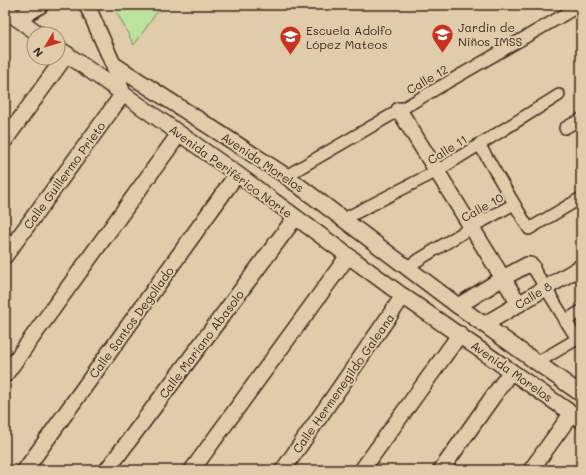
<svg xmlns="http://www.w3.org/2000/svg" width="586" height="475" font-family="Mali,sans-serif">
  <style>
    .green { fill: #bde29d; stroke: #7c865e }
    .lines { fill: none; stroke-linecap: round; stroke-linejoin: round }
    .pedestrian-casing { stroke: #3b2a1e; stroke-width: 14 }
    .minor-casing { stroke: #3b2a1e; stroke-width: 18 }
    .pedestrian { stroke: #e0cbaa; stroke-width: 11 }
    .minor { stroke: #e0cbaa; stroke-width: 15 }
    .labels { text-anchor: middle; dominant-baseline: central; stroke-width: 4; stroke-linejoin: round; paint-order: stroke }
    .poi-label { font-size: 12px; fill: #3b2a1e; stroke: #e0cbaa; text-anchor: start }
    .street-label { font-size: 12px; fill: #3b2a1e; stroke: #e0cbaa }
  </style>
  <rect width="100%" height="100%" fill="#e0cbaa"/>
  <filter id="ink" filterUnits="userSpaceOnUse"><feTurbulence type="fractalNoise" baseFrequency=".025" numOctaves="2"/><feDisplacementMap in="SourceGraphic" scale="8" xChannelSelector="R" yChannelSelector="G"/><feConvolveMatrix kernelMatrix="1 2 1 2 8 2 1 2 1" color-interpolation-filters="sRGB"/></filter>
  <g filter="url(#ink)">
    <polygon class="green" points="113,5 162,5 134,45"/>
    <g class="lines">
      <defs>
        <g id="pedestrian">
          <polyline points="565,128 581,119"/>
          <polyline points="479,144 529,229 581,198"/>
          <polyline points="286,176 581,5"/>
          <polyline points="344,219 437,171 559,95"/>
          <polyline points="532,266 577,339 538,362"/>
          <polyline points="407,267 472,227 514,204"/>
          <polyline points="565,321 581,311"/>
        </g>
        <g id="minor">
          <polyline points="5,10 39,34"/>
          <polyline points="18,19 41,5"/>
          <polyline points="58,48 237,174 403,296 581,420"/>
          <polyline points="113,64 286,176 458,306 581,394"/>
          <polyline points="399,110 519,304"/>
          <polyline points="5,140 67,54"/>
          <polyline points="5,256 123,94 113,64 87,5"/>
          <polyline points="458,306 503,278 527,265 530,265 532,266"/>
          <polyline points="485,324 581,267"/>
          <polyline points="5,375 179,134"/>
          <polyline points="25,470 237,174"/>
          <polyline points="107,470 295,218"/>
          <polyline points="192,470 348,256"/>
          <polyline points="283,470 403,296"/>
          <polyline points="362,470 460,334"/>
          <polyline points="441,470 511,371"/>
          <polyline points="531,470 572,413"/>
        </g>
      </defs>
      <use href="#pedestrian" class="pedestrian-casing"/>
      <use href="#minor" class="minor-casing"/>
      <use href="#pedestrian" class="pedestrian"/>
      <use href="#minor" class="minor"/>
    </g>
  </g>
  <defs>
    <symbol id="school-pin" viewBox="-11 -11 22 30"><path d="M0 17L-7.5 6A9.5 9.5 0 1 1 7.5 6Z" fill="#c8321e" stroke="#e0cbaa"/><path d="M0-5L7-2L0 1L-7-2ZM-4 1L0 2.5L4 1V4Q0 6-4 4Z" fill="#fff"/></symbol>
  </defs>
  <g fill-rule="evenodd">
    <use href="#school-pin" x="430" y="22" width="25" height="34"/>
    <use href="#school-pin" x="278" y="24" width="25" height="34"/>
  </g>
  <g class="labels">
    <g class="poi-label">
      <text x="458" y="27">Jardin de<tspan x="458" dy="14">Niños IMSS</tspan></text>
      <text x="306" y="30">Escuela Adolfo<tspan x="306" dy="14">López Mateos</tspan></text>
    </g>
    <g class="street-label">
      <text transform="translate(427 79) rotate(-30)">Calle 12</text>
      <text transform="translate(447 149) rotate(-32)">Calle 11</text>
      <text transform="translate(263 162) rotate(34)">Avenida Morelos</text>
      <text transform="translate(231 171) rotate(36)">Avenida Periférico Norte</text>
      <text transform="translate(64 175) rotate(-54)">Calle Guillermo Prieto</text>
      <text transform="translate(482 207) rotate(-29)">Calle 10</text>
      <text transform="translate(533 295) rotate(-31)">Calle 8</text>
      <text transform="translate(131 322) rotate(-54)">Calle Santos Degollado</text>
      <text transform="translate(201 344) rotate(-53)">Calle Mariano Abasolo</text>
      <text transform="translate(512 371) rotate(35)">Avenida Morelos</text>
      <text transform="translate(343 383) rotate(-55)">Calle Hermenegildo Galeana</text>
    </g>
  </g>
  <rect width="586" height="475" fill="none" stroke="#e0cbaa" stroke-width="20"/>
  <rect x="10" y="10" width="566" height="455" fill="none" stroke="#3b2a1e" stroke-width="1.5" filter="url(#ink)"/>
  <g transform="translate(46 46) rotate(232)"><circle r="19" fill="#e0cbaa" stroke="#9e8b72"/>
  <path d="M0-3L7 15L0 10L-7 15Z" fill="#c8321e"/>
  <text y="-6" font-size="11" font-weight="bold" text-anchor="middle" fill="#3b2a1e">N</text>
  </g>
</svg>
